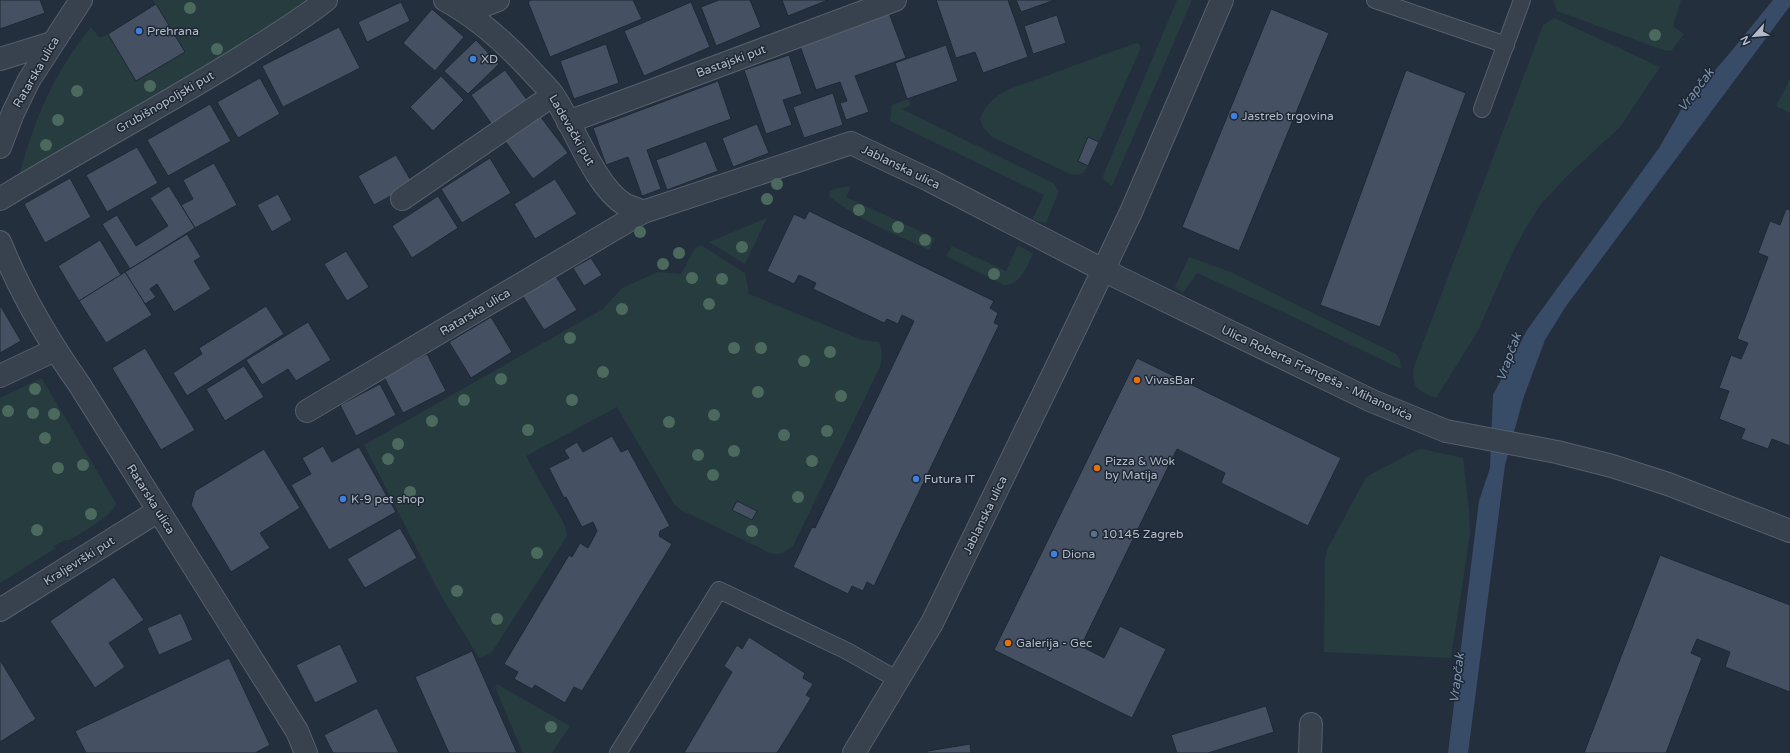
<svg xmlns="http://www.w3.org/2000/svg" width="1790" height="753" font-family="'Varela Round',sans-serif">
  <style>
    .green { fill: #263c3f }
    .water { fill: #394c67 }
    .building { fill: #455162; stroke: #1f2835 }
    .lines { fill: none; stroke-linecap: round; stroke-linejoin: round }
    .service-casing { stroke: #565f6c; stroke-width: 18 }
    .minor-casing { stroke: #565f6c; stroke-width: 24 }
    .tertiary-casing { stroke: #565f6c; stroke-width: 24 }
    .service { stroke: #38414e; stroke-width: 16 }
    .minor { stroke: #38414e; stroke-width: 22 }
    .tertiary { stroke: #38414e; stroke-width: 22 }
    .tree { fill: #4b6a5d }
    .shop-dot { fill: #3f7fe0; stroke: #1d2633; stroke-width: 1.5 }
    .food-dot { fill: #e8710a; stroke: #1d2633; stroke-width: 1.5 }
    .service-dot { fill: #5c6f8a; stroke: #1d2633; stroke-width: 1.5 }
    .labels { text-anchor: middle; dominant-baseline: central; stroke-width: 3; stroke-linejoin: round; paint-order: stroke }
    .poi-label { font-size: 12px; fill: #b4bcc9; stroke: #1d2633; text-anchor: start }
    .street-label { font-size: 12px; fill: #b4bcc9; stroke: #1d2633 }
    .water-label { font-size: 13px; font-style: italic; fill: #7c92b1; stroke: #1d2633 }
  </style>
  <rect width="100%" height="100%" fill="#242f3e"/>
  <g class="green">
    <path d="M 153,0 L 310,0 L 236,49 L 19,177 C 34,119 53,75 91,27 L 100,38 L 108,34 L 136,81 L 184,52 Z"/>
    <polygon points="1177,0 1192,0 1112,186 1104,180 1103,176"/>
    <polygon points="1553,0 1681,0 1673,26 1684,34 1671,51 1663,50 1557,11"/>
    <path d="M 1554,18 L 1660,67 L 1621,126 L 1567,176 L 1541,204 L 1524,231 L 1510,258 L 1478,331 L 1436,398 C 1417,390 1411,388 1414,367 L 1543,25 Z"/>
    <path d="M 1136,43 L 1139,44 L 1141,48 L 1139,52 L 1099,142 L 1088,137 L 1078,161 L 1088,166 L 1084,172 L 1078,175 L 1070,174 L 992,137 L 983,127 L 980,120 C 984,105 995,97 1007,90 Z"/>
    <polygon points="1790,79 1790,113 1776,106"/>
    <polygon points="908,99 911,105 902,109 1053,183 1059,191 1046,223 1032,220 1044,195 890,121 892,105"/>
    <path d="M 851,186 L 846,197 L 935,238 L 929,250 C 895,234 858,220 829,196 L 830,191 L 837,188 Z"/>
    <polygon points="767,218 745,264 709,242"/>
    <path d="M 701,245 L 745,273 L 749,294 L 862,340 L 879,342 C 883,351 882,358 880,367 L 793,546 C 785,552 780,556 770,553 L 681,510 L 674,504 L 617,407 L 526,456 L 565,526 L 567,536 L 492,652 L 479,658 L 440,594 L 364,445 L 603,309 L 622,288 L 658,272 L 681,274 L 695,248 Z"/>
    <path d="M 1018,245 L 1033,254 C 1026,267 1021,285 1004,285 L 946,256 L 952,246 L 1006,271 Z"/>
    <polygon points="1189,257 1231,272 1396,354 1400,360 1401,369 1285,313 1197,273 1183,293 1175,287"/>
    <path d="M 39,379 L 42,379 L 116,503 C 113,516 82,532 70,540 L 65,540 L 53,547 L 56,548 L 0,583 L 0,398 Z"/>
    <polygon points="1422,449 1463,458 1469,510 1470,534 1451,658 1324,652 1325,559 1327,550 1366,477 1417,450"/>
    <polygon points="497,684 570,726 552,753 523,753 495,687"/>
  </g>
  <polygon class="water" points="1773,0 1790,0 1790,6 1566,306 1545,340 1523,399 1505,465 1468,753 1448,753 1479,501 1490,468 1493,395 1527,330 1659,148 1681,110 1729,54"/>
  <g class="building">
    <polygon points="0,0 40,0 45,13 0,29"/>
    <polygon points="531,0 633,0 642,19 550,57 528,2"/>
    <polygon points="719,0 750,0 761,27 716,46 701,7"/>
    <polygon points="782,0 828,0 788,16"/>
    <polygon points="936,0 1008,0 1028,57 983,73 975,52 956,58"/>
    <polygon points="1016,0 1055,0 1021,12"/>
    <polygon points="401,2 410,21 367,42 358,22"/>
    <polygon points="691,2 710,47 644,76 624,31"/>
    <polygon points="156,4 185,52 136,81 108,34"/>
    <polygon points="432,9 464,37 435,71 403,43"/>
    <polygon points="1271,9 1329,33 1239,251 1182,227"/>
    <polygon points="889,13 906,58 855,76 869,112 846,120 840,103 847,101 840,82 816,90 800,46"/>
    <polygon points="1057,15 1066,43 1033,54 1024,26"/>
    <polygon points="339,27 360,68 283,107 262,66"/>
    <polygon points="476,40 499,64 468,94 444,71"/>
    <polygon points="606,44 619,83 574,99 560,61"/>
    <polygon points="946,45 958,81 907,99 895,63"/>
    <polygon points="789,55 802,94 783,100 792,125 766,134 744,70"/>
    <polygon points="505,70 533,108 498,133 471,95"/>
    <polygon points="1406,70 1466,93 1380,327 1320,305"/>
    <polygon points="441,76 464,100 433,131 410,107"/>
    <polygon points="260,78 280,114 238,138 217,102"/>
    <polygon points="718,81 731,119 647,150 661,189 642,196 628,157 606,165 593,128"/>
    <polygon points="833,93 843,125 804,138 793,107"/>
    <polygon points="210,104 231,141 168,176 147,140"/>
    <polygon points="540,116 568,153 533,179 505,141"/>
    <polygon points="757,124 769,153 733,167 722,138"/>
    <polygon points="1088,137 1099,142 1088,166 1078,161"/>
    <polygon points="706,141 718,171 667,190 656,160"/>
    <polygon points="137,147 158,183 107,212 86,175"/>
    <polygon points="396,155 413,184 374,205 358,176"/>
    <polygon points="490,158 511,193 462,223 441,189"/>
    <polygon points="214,163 237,205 195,228 181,205 193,199 183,180"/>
    <polygon points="70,178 91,217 45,243 24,204"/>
    <polygon points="555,179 577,214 535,239 514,204"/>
    <polygon points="169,186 195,228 130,269 102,224 117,215 136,246 168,226 150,198"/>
    <polygon points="278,194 292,220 272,232 257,205"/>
    <polygon points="438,196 458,228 412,258 392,226"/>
    <polygon points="1786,209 1790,210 1790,446 1772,439 1768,449 1741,439 1745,429 1719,419 1729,391 1719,388 1731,355 1741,359 1748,343 1737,339 1768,257 1758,253 1770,221 1780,225"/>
    <polygon points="809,211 994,301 990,308 998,313 994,323 999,325 874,586 867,582 863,591 852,586 848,594 793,567 812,527 815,528 914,321 902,315 898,324 887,319 884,323 813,289 816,283 799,275 794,284 767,271 794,214 805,219"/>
    <polygon points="187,234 201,257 194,261 211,289 174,312 157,284 150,289 156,297 145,304 125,272"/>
    <polygon points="100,240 121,275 79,301 58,266"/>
    <polygon points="346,251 369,287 347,301 324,264"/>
    <polygon points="591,258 602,275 584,286 573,268"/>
    <polygon points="125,272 152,315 106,343 79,301"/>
    <polygon points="555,275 577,310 544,330 522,295"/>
    <polygon points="0,305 21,341 0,353"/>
    <polygon points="266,306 284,334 187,396 173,373 202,354 199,348"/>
    <polygon points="491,317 512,352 471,378 449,342"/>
    <polygon points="308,322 331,360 296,381 288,369 262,385 246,360"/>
    <polygon points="145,348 195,430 161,450 112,368"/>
    <polygon points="427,354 446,391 403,413 384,377"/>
    <polygon points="1137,358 1341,458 1308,526 1221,483 1225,473 1177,449 1081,646 1104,658 1120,626 1166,649 1132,718 994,650"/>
    <polygon points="244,366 264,397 225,421 206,389"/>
    <polygon points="380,384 396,415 356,436 340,405"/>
    <polygon points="612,436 621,452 628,449 670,526 660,531 659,536 672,544 582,691 574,687 565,703 535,685 532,689 514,679 518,672 504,664 569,555 572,557 580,543 588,548 597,531 593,522 582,527 566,497 564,498 549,468 569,458 564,450 577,442 583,452"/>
    <polygon points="323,446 332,462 359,447 396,512 329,550 291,485 311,474 302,458"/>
    <polygon points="264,449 300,508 260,533 270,548 231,572 191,505 195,491"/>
    <polygon points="737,501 757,511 752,520 732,510"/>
    <polygon points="400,528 417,558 365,588 347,559"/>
    <polygon points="1660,555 1790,605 1790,692 1725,667 1730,652 1697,639 1691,653 1702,658 1666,753 1584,753"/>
    <polygon points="114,577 144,620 109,643 125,667 95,688 50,621"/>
    <polygon points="181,613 193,640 159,655 147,628"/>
    <polygon points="749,637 805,673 803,678 813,684 806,695 811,698 777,753 684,753 732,672 724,666 737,645 742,649"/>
    <polygon points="340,644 358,682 315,703 296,665"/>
    <polygon points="472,651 517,753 449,753 415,677"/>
    <polygon points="229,658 270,745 255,753 86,753 75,731"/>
    <polygon points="0,660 36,719 0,742"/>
    <polygon points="1266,706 1274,732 1208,753 1177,753 1171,735"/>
    <polygon points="377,708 399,753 333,753 324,735"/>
    <polygon points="970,744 971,753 926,753 928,751"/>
  </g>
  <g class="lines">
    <defs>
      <g id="service">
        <polyline points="1375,0 1506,45"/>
        <polyline points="1482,109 1522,0"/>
        <polyline points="618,753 719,590 847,651 898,680"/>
      </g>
      <g id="minor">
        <path d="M 445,0 C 480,19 508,45 535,75 C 541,81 548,88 553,95 C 574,125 594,185 624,204 C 630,207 637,209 643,212"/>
        <polyline points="467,12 498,0"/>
        <polyline points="0,59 52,43"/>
        <polyline points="568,122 895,0"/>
        <polyline points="0,147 13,113 29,80 81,0"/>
        <path d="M 0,199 C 80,150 163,106 243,56 C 271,38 300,21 326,0"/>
        <polyline points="402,199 553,95"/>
        <path d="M 0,242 C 20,292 48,340 79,384 L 297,731 L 306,753"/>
        <polyline points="0,376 55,350"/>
        <polyline points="307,411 643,212 851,143 929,180 1103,270 1372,401 1446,431 1557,452 1612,466 1668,484 1790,531"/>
        <polyline points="0,610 158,511"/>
        <polyline points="1310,753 1311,724"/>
      </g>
      <polyline id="tertiary" points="854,753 932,623 1077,325 1131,212 1222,0"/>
    </defs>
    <use href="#service" class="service-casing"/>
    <use href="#minor" class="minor-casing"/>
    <use href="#tertiary" class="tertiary-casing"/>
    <use href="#service" class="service"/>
    <use href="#minor" class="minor"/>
    <use href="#tertiary" class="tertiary"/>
  </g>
  <g class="tree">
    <circle cx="190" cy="8" r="6"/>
    <circle cx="1655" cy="35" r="6"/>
    <circle cx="217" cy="49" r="6"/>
    <circle cx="150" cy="86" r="6"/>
    <circle cx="77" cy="91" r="6"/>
    <circle cx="58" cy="120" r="6"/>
    <circle cx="46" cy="145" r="6"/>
    <circle cx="777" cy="184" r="6"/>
    <circle cx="767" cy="199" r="6"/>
    <circle cx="859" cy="210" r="6"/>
    <circle cx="898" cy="227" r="6"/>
    <circle cx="640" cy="232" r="6"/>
    <circle cx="925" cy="240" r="6"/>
    <circle cx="742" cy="247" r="6"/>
    <circle cx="679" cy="253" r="6"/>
    <circle cx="663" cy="264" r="6"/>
    <circle cx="994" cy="274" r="6"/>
    <circle cx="692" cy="278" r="6"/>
    <circle cx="722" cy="279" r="6"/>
    <circle cx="709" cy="304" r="6"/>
    <circle cx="622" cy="309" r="6"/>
    <circle cx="570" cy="338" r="6"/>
    <circle cx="734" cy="348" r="6"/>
    <circle cx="761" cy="348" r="6"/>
    <circle cx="830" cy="352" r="6"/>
    <circle cx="804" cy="361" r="6"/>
    <circle cx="603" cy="372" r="6"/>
    <circle cx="501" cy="379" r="6"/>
    <circle cx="35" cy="389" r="6"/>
    <circle cx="758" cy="392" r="6"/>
    <circle cx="841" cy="396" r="6"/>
    <circle cx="464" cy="400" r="6"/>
    <circle cx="572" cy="400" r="6"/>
    <circle cx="8" cy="411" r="6"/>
    <circle cx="33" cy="413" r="6"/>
    <circle cx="54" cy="414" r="6"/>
    <circle cx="714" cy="415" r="6"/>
    <circle cx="432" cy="421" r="6"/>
    <circle cx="669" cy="422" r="6"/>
    <circle cx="528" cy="430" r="6"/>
    <circle cx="827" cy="431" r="6"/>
    <circle cx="784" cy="435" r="6"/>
    <circle cx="45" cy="438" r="6"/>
    <circle cx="398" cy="444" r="6"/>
    <circle cx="734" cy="451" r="6"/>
    <circle cx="698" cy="455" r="6"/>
    <circle cx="388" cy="459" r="6"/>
    <circle cx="812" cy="461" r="6"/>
    <circle cx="83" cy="465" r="6"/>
    <circle cx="58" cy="468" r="6"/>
    <circle cx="713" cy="475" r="6"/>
    <circle cx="410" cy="492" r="6"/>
    <circle cx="798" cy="497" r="6"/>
    <circle cx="91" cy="514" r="6"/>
    <circle cx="37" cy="530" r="6"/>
    <circle cx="752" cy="531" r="6"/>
    <circle cx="537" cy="553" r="6"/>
    <circle cx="457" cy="591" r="6"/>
    <circle cx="497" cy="619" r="6"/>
    <circle cx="551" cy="727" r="6"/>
  </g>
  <g class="shop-dot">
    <circle cx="139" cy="31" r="4"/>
    <circle cx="473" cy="59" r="4"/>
    <circle cx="1234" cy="116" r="4"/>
    <circle cx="916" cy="479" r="4"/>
    <circle cx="343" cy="499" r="4"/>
    <circle cx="1054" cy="554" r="4"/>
  </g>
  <g class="food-dot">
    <circle cx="1137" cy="380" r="4"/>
    <circle cx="1097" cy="468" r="4"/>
    <circle cx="1008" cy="643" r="4"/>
  </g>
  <circle class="service-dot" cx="1094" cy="534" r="4"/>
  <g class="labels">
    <g class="poi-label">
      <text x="147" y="31">Prehrana</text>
      <text x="481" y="59">XD</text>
      <text x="1242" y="116">Jastreb trgovina</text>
      <text x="1145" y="380">VivasBar</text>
      <text x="1105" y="461">Pizza &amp; Wok<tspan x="1105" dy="14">by Matija</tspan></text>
      <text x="924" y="479">Futura IT</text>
      <text x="351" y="499">K-9 pet shop</text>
      <text x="1102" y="534">10145 Zagreb</text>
      <text x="1062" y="554">Diona</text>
      <text x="1016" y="643">Galerija - Gec</text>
    </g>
    <g class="street-label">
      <text transform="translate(731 61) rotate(-20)">Bastajski put</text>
      <text transform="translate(36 72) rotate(-60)">Ratarska ulica</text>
      <text transform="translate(165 102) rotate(-30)">Grubišnopoljski put</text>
      <text transform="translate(572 130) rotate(60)">Ladevački put</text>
      <text transform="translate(901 167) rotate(26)">Jablanska ulica</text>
      <text transform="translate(475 312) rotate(-31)">Ratarska ulica</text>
      <text transform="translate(1317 373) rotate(25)">Ulica Roberta Frangeša - Mihanovića</text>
      <text transform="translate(151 499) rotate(58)">Ratarska ulica</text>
      <text transform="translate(985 515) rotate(-64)">Jablanska ulica</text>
      <text transform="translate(79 561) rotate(-32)">Kraljevrški put</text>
    </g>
    <g class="water-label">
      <text transform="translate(1696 90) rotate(-53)">Vrapčak</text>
      <text transform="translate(1509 357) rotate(-70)">Vrapčak</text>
      <text transform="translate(1457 678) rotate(-83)">Vrapčak</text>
    </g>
  </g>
  <g transform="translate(1754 36) rotate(243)" stroke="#1d2633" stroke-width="3" paint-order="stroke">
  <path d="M0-3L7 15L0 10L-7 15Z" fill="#b4bcc9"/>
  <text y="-6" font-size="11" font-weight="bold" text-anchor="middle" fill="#b4bcc9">N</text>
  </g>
</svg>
